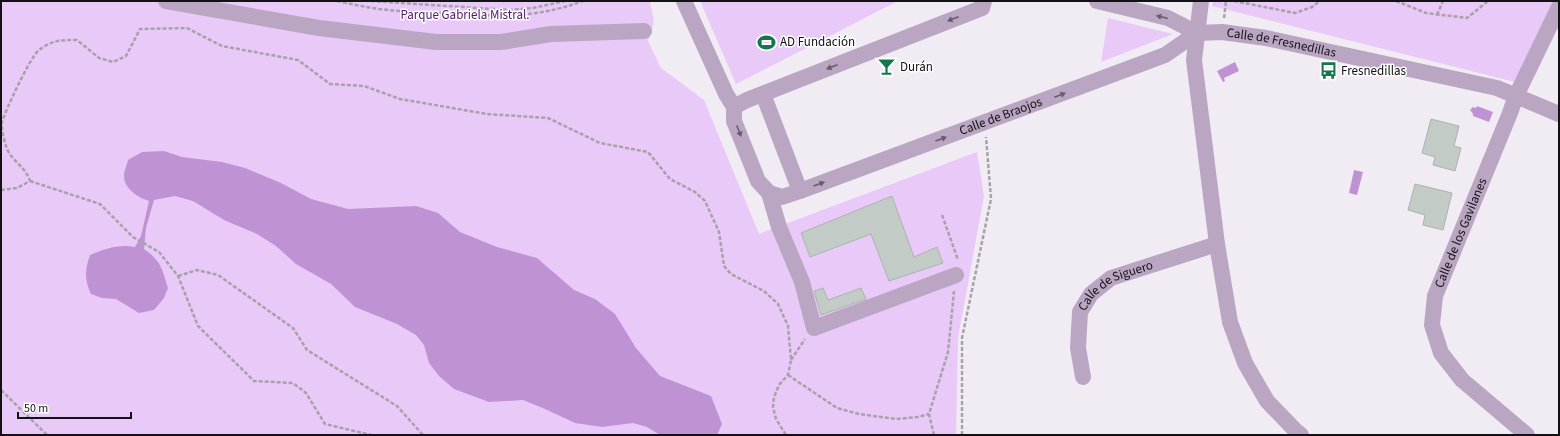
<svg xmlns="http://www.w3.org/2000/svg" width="1560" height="436" font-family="'Source Sans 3',sans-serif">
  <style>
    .green { fill: #e9c9f7 }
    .water { fill: #bf93d3 }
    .building { fill: #c2cbc5; stroke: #abb3ae }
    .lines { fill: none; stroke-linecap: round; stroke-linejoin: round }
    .path { stroke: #a6a2a8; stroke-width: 2.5; stroke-dasharray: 4 2; stroke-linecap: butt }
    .minor { stroke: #baa6c3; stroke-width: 16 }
    .oneway { fill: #665c6b }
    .labels { text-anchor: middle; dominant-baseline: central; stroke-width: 3; stroke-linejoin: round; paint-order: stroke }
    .park-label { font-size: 13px; fill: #511966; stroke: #fff }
    .poi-label { font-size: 13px; fill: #121113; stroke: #fff; text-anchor: start }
    .street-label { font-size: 13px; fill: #121113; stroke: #fff }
  </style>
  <rect width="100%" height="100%" fill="#f1ecf4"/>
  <g class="green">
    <polygon points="1,1 650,1 654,22 648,41 661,68 704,100 759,234 977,152 984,196 958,338 956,435 1,435"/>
    <polygon points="700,1 898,1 736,84"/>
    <polygon points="1213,1 1554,1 1515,82 1212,6"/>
    <polygon points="1108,18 1173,34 1101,62"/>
  </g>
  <g class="water">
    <polygon points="1235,62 1239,71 1224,78 1225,81 1223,82 1217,71"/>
    <polygon points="1477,106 1493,112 1489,122 1473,116 1473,114 1470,110 1473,107 1476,108"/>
    <path d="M 164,151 L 182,157 L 222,162 L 245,168 L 281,183 L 311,199 L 348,209 L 416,206 L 438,213 L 460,232 L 497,247 L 537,258 L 574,290 L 595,299 L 615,314 L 636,348 L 660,376 L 711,396 L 722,424 L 717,435 L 660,435 L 647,427 L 633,423 L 602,427 L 575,423 L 545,409 L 523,400 L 489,402 L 454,389 L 439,376 L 429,363 L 424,345 L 416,335 L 397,324 L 355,307 L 331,284 L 296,264 L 276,246 L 257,234 L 224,220 L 193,201 L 175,196 L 154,200 L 146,228 L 144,249 C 161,261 162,268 168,288 L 164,298 L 154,310 L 139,313 L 116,299 L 102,298 L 91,294 C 84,279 85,270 90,255 C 105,249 118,244 135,247 L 141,236 L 149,201 C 139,198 124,189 124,176 C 124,171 127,165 128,160 L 142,152 Z"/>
    <polygon points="1354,170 1363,172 1357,195 1349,193"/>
  </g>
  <g class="building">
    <polygon points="1431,119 1459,126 1454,146 1461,148 1455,171 1433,165 1435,157 1422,153"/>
    <polygon points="1415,184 1452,193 1443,230 1423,225 1425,215 1408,210"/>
    <polygon points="892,196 914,257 937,247 943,263 889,281 871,234 810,257 801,233"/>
    <polygon points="823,288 828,300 861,288 866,299 821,315 814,291"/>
  </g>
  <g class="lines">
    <g class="path">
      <path d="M 337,1 C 351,4 365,7 379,9 C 404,12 429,12 454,14 C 502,16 537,18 583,1"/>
      <polyline points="371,1 509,10 533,8 565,1"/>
      <polyline points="1234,1 1295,13 1312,7 1320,1"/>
      <polyline points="1396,1 1426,13 1467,18 1488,1"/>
      <polyline points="1437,15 1443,1"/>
      <polyline points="1224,18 1226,1"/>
      <polyline points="30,181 100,204 133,237 159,252 178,276 198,326 254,381 293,383 306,393 325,424 371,435"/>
      <path d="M 1,190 L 17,188 L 30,181 C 26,167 10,160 6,146 C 4,140 1,128 2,122 C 5,111 30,58 38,51 C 51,40 61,40 77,40 L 99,58 L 113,62 L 126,56 L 140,29 L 187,28 L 222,46 L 298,60 L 330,84 L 364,86 L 400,99 L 487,114 L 548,118 L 600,143 L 648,152 L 670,179 L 695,192 L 705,201 L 719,232 L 724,266 L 731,274 L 764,291 L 778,304 L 788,326 L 791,360 L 788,375 L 779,385 L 774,397 L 773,407 L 776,419 L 786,435"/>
      <polyline points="942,215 957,257 957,260"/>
      <polyline points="178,276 197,270 218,275 293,328 307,350 397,406 423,435"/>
      <polyline points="791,360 805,339"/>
      <polyline points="788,375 837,408 859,414 896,419 918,417 929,414"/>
      <polyline points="1,390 47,435"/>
      <polyline points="934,435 929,414 948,352 954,291"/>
      <polyline points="962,435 962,338 991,199 986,137"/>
    </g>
    <g class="minor">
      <polyline points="166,1 319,28 436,42 501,42 551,34 644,31"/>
      <polyline points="684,1 726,94 734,107"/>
      <path id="s1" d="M 984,1 L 982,8 L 747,100 L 734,107 L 734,121 L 758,181 L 769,193 L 782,197 L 800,191 L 1165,55 L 1197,33"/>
      <path id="s2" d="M 1097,1 L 1168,18 L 1197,33 L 1222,32 L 1266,38 L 1497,88 L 1559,114"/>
      <polyline points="1201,1 1194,60 1217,244 1230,322 1245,363 1267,401 1296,431 1301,435"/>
      <polyline points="763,94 800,191"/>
      <polyline points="769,193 779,227 802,282 814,328 956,275"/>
      <path id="s3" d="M 1083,377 L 1078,348 L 1080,312 L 1091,294 L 1111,278 L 1217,244"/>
      <path id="s4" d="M 1527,435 L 1462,380 L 1441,353 L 1432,325 L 1435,296 L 1510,113 L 1516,96 L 1559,7"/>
    </g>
  </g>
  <defs><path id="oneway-solid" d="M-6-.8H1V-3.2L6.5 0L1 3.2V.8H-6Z"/></defs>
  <g class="oneway">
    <use href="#oneway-solid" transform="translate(1162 17) rotate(-166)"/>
    <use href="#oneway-solid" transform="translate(953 19) rotate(159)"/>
    <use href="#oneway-solid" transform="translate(832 67) rotate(159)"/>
    <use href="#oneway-solid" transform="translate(1060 95) rotate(-21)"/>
    <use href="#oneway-solid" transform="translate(739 131) rotate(68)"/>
    <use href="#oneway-solid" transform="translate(941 139) rotate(-20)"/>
    <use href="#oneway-solid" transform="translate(819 184) rotate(-20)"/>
  </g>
  <defs>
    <symbol id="stadium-bare" viewBox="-9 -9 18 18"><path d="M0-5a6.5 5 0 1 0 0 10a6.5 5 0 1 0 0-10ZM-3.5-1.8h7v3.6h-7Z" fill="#14764d" stroke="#fff" stroke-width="2.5" paint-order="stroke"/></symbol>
    <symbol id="bar-bare" viewBox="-9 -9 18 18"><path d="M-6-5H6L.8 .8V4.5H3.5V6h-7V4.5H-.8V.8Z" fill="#14764d" stroke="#fff" stroke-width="2.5" paint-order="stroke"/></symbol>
    <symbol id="bus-bare" viewBox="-9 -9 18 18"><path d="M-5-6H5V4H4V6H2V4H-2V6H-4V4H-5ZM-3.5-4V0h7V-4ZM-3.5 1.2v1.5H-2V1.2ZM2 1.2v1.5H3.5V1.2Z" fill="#14764d" stroke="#fff" stroke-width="2.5" paint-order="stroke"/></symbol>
  </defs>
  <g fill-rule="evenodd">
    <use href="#stadium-bare" x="754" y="30" width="25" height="25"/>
    <use href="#bar-bare" x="874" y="54" width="25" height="25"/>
    <use href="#bus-bare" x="1316" y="58" width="25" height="25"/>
  </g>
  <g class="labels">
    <g class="park-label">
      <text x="465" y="15">Parque Gabriela Mistral.</text>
    </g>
    <g class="poi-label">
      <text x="780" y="42">AD Fundación</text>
      <text x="900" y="67">Durán</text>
      <text x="1341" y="71">Fresnedillas</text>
    </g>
    <g class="street-label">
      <text stroke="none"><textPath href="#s2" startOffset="191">Calle de Fresnedillas</textPath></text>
      <text stroke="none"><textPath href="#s1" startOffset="616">Calle de Braojos</textPath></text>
      <text stroke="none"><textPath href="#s4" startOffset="246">Calle de los Gavilanes</textPath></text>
      <text stroke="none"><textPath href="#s3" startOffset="112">Calle de Siguero</textPath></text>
    </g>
  </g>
  <rect width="1560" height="436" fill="none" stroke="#121113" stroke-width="4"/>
  <path d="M18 412v6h113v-6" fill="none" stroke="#121113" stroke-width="2"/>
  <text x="24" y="412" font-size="12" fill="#121113" stroke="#ffffff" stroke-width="3" paint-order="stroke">50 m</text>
</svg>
